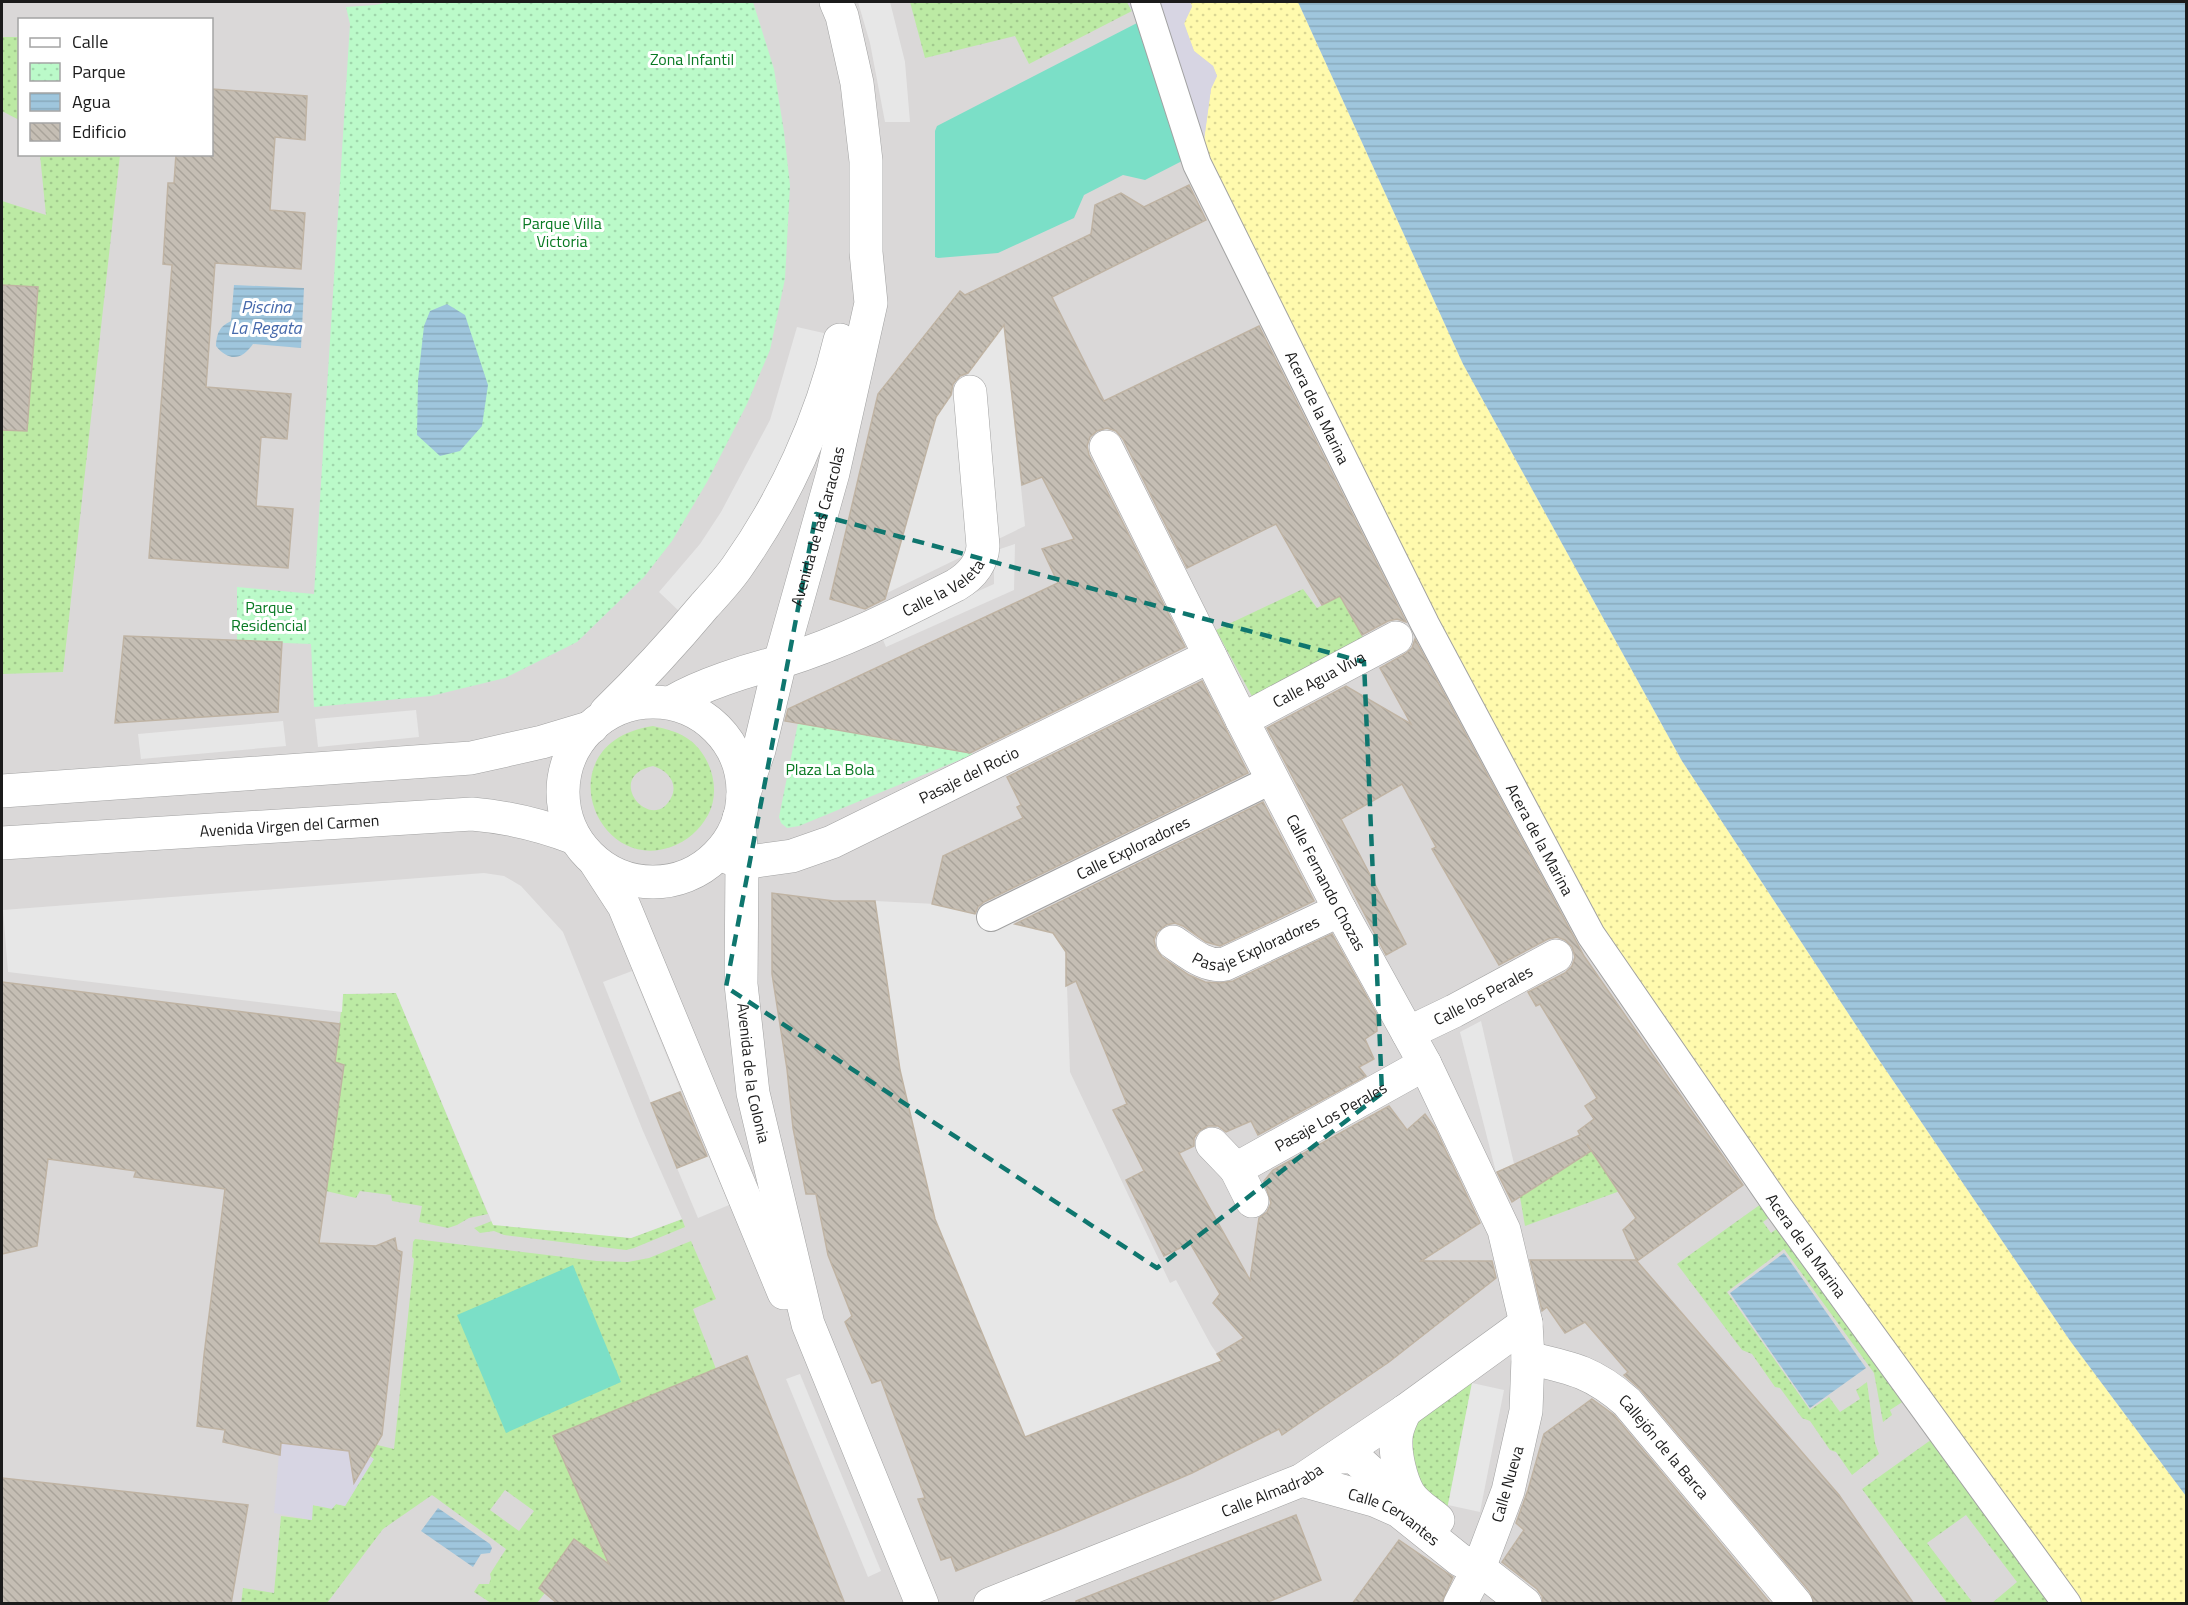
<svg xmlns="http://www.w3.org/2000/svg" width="2188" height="1605" font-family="'Titillium Web',sans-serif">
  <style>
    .residential { fill: #dad8d8; fill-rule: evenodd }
    .grass { fill: url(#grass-dots); fill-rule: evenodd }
    .sand { fill: url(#sand-dots) }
    .park { fill: url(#park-dots) }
    .pitch { fill: #7bdfc7 }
    .parking { fill: #e7e7e7 }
    .plaza { fill: #d7d5e3 }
    .water { fill: url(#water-rules) }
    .building { fill: url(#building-back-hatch); stroke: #bfb3a3; stroke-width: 1.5 }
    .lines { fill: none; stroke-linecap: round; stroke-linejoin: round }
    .pedestrian-casing { stroke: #a2a2a2; stroke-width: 30 }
    .minor-casing { stroke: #a2a2a2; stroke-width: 34 }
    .tertiary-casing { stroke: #a2a2a2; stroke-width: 34 }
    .pedestrian { stroke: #fff; stroke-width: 28 }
    .minor { stroke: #fff; stroke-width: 33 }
    .tertiary { stroke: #fff; stroke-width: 33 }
    .marked { fill: none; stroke: #0f766e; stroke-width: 4.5; stroke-dasharray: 12 8; stroke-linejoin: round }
    .labels { text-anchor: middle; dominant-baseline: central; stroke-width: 6; stroke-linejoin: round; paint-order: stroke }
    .park-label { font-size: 16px; fill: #097a23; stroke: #fff }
    .street-label { font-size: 16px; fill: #1b1b1b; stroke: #fff }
    .water-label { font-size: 18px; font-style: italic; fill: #476aac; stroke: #fff }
  </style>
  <defs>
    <pattern id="grass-dots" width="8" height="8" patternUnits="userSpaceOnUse" patternTransform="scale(1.5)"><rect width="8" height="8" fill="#bceaa4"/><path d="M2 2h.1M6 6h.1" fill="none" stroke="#a1c88d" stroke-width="1.8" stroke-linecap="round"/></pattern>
    <pattern id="sand-dots" width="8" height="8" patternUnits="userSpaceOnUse" patternTransform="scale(1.5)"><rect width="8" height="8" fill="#fffaad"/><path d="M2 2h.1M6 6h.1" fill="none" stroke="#dad694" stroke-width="1.8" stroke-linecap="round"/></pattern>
    <pattern id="park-dots" width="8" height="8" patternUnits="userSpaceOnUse" patternTransform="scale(1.5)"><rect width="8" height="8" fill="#bbfac9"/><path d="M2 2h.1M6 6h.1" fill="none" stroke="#a0d6ac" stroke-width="1.8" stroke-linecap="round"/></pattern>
    <pattern id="water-rules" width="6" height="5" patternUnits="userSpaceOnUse" patternTransform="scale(1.5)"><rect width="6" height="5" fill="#9fc6dd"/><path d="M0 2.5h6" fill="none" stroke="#88aabd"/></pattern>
    <pattern id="building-back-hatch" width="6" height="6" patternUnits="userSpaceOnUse" patternTransform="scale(1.5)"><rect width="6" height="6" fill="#c5beb4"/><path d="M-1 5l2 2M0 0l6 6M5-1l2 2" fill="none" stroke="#a9a39a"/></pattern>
  </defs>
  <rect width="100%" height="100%" fill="#edebe0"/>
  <path class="residential" d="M 2,2 L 1190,2 L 1758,1157 L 2082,1603 L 2,1603 ZM 20,20 L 212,20 L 212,154 L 20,154 Z"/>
  <g class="grass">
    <polygon points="910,2 1127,2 1132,11 1029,64 1015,36 925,58"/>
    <polygon points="2,37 19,37 19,120 2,111"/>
    <polygon points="40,155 120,155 63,672 2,674 2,423 28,424 38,287 2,285 2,201 46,215"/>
    <polygon points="1303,589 1317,608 1340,596 1364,639 1254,700 1216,630"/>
    <path d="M 653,726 C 666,729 680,732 691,741 C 712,758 721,791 708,815 C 699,831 687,841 671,847 C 593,874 546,742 653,726 ZM 653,766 C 667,770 679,783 671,798 C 652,835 602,777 653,766 Z"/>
    <polygon points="396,993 488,1214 469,1218 457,1225 448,1228 419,1222 422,1206 392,1201 391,1195 360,1191 356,1198 326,1191 344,1065 335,1062 343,994"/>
    <polygon points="1591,1151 1606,1172 1647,1181 1525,1226 1520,1197"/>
    <polygon points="1761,1204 1771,1216 1763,1222 1771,1233 1778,1228 1904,1401 1890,1410 1892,1415 1883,1422 1874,1373 1784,1249 1727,1292 1810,1410 1829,1397 1840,1412 1860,1399 1856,1390 1867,1382 1875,1443 1879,1454 1852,1475 1836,1452 1830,1450 1810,1421 1802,1418 1780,1388 1775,1387 1752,1354 1742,1350 1677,1264"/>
    <polygon points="682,1219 685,1227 634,1248 626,1250 504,1235 494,1231 480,1233 474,1228 492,1221 631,1238"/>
    <path d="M 415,1239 L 597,1261 L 628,1262 L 649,1258 L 691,1241 L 716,1299 L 693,1309 L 716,1369 L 554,1436 L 594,1529 L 628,1552 L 666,1603 L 596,1554 L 588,1566 L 557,1563 L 539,1588 L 545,1593 L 537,1603 L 491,1603 L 474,1592 L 479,1584 L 489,1584 L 491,1578 L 490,1574 L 506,1549 L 432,1495 L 383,1529 L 327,1603 L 241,1604 L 243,1588 L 274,1593 L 281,1516 L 312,1520 L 312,1505 L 332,1508 L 336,1504 L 345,1506 L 373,1459 L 370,1456 L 373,1444 L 394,1449 L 414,1259 L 412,1257 L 413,1242 ZM 505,1490 L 534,1511 L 519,1531 L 490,1510 Z"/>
    <polygon points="1468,1382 1472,1383 1448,1505 1445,1509 1422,1490 1408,1447 1417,1421"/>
    <polygon points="1935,1437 2056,1603 1992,1603 2017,1582 1966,1515 1927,1543 1973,1603 1947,1603 1862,1489"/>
  </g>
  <polygon class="sand" points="1190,2 1298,2 1463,364 1682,761 1875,1054 2071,1342 2186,1496 2186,1603 2082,1603 1758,1157 1600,926 1436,617 1203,147 1211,88 1217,76 1213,66 1194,51 1184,23 1192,7"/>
  <g class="park">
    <polygon points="389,2 753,2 774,69 784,132 790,185 785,279 770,350 747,404 707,482 672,541 644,577 577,642 505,678 431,696 314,707 311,644 237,641 237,587 314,594 350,24 346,7 375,5"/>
    <polygon points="798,723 974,754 799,826 787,828 781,823 779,817"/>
  </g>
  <g class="pitch">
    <polygon points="1137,23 1184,160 1145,180 1123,175 1084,195 1074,218 998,253 938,258 935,257 935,131 937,126"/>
    <polygon points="573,1265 621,1382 506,1433 457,1315"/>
  </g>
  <g class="parking">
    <polygon points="858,2 890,2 905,62 910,122 885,122 870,43"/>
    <polygon points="1004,325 1025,526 887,593 936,417"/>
    <polygon points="797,327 828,334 806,411 777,472 738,543 680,612 659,592 700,544 721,512 770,420"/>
    <polygon points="1015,544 1014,590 886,647 881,635 994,584 994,551"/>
    <polygon points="416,710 419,737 318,747 315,719"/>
    <polygon points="283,721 286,746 141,759 138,734"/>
    <polygon points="484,873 504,876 521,886 563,932 643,1131 682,1219 631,1238 493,1225 396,993 343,994 342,1012 8,972 3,910"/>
    <polygon points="875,901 936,904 1053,933 1065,951 1066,957 1070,1072 1170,1283 1176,1280 1211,1345 1222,1361 1162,1387 1065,1420 1025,1437 935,1219 900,1070"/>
    <polygon points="632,971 681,1091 651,1103 603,982"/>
    <polygon points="1481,1021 1514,1164 1496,1172 1460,1032"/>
    <polygon points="708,1155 729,1205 698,1218 677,1168"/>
    <polygon points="800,1374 881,1571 868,1577 786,1379"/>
    <polygon points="1472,1383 1504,1390 1480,1512 1448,1505"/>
  </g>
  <g class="plaza">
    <polygon points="1127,2 1190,2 1192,6 1184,24 1194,51 1213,66 1217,76 1211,89 1204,140 1185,150 1135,17"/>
    <polygon points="301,1431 302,1446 349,1451 350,1457 368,1459 370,1456 374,1459 345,1506 336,1504 332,1509 313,1505 312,1520 274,1513 280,1442"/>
  </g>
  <g class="water">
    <polygon points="1298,2 2186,2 2186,1496 2071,1342 1875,1054 1682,761 1463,364"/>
    <path d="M 234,285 L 304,288 L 301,348 L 253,344 C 242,360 229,362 216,346 C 217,333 219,327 231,321 Z"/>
    <polygon points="447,304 465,315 488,385 482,426 460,451 440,456 417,435 418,380 424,326 430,311"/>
    <polygon points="1784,1253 1866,1368 1810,1408 1730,1293"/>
    <polygon points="438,1508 490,1544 492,1548 490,1553 481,1554 473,1567 421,1531"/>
  </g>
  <g class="building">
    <polygon points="212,89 307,96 305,140 275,137 270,210 305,213 301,269 215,263 206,387 291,394 287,439 261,437 256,506 293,509 288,568 149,558 172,265 163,264 168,183 174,183 176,154 212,154"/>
    <polygon points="1189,185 1206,220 1052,297 1104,401 1259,326 1406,622 1397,619 1388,621 1362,635 1340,596 1322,605 1276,524 1187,568 1123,439 1116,431 1107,428 1097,431 1090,437 1087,446 1089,455 1185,647 970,753 785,721 788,709 1058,583 1042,549 1074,539 1042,477 1022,485 1004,325 968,373 960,376 953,384 951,395 936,417 885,599 865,609 830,599 878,394 960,291 965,295 1091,234 1095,205 1121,193 1144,207"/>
    <polygon points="2,285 38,287 27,431 2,430"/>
    <polygon points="124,636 282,642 278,712 115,723"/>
    <polygon points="1415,639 1584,956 1743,1185 1637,1261 1623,1230 1636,1218 1587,1144 1591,1151 1512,1202 1497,1172 1580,1135 1578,1131 1594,1119 1585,1106 1597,1098 1540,1004 1536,1006 1528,992 1565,973 1572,966 1575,957 1572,947 1565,940 1557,937 1548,939 1499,965 1432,849 1436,847 1402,784 1341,819 1406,944 1386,955 1267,728 1346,686 1411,724 1380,668 1405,654 1412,648"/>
    <polygon points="1202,681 1248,773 984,902 978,907 975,914 932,904 943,856 1023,818 1017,807 1021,805 1007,777"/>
    <polygon points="1263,802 1314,901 1220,946 1206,942 1183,926 1175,923 1166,925 1157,932 1154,940 1156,949 1162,957 1189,975 1205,982 1220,983 1233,981 1332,934 1376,1013 1377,1031 1365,1039 1374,1059 1359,1067 1366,1076 1258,1135 1251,1121 1226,1132 1218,1126 1208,1126 1199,1131 1194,1138 1194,1146 1179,1153 1250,1280 1259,1218 1267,1212 1271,1203 1264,1181 1273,1170 1389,1106 1407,1130 1425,1114 1435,1128 1480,1223 1421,1261 1492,1261 1496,1278 1389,1362 1282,1435 1279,1429 1192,1473 1061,1529 956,1571 951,1557 941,1560 918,1499 925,1498 881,1380 872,1383 845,1322 852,1316 828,1255 816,1194 806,1194 793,1128 787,1069 772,974 772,893 834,901 875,901 900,1070 935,1219 1025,1437 1222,1361 1217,1354 1244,1338 1213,1303 1220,1294 1190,1243 1164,1256 1126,1180 1144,1171 1113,1110 1127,1104 1076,981 1066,986 1066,952 1053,933 1015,924"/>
    <polygon points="2,982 340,1024 335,1062 344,1065 319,1243 376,1246 395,1238 397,1250 402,1252 382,1435 354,1483 349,1451 281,1443 280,1455 223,1442 225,1430 197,1426 204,1355 225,1189 134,1177 136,1171 48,1159 37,1246 2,1254"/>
    <polygon points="680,1092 707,1156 677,1168 651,1103"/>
    <polygon points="1530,1260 1636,1260 1839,1495 1914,1604 1814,1604 1810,1592 1641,1390 1624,1375 1628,1372 1585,1322 1565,1333 1547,1307 1542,1311"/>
    <polygon points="747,1356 845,1604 558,1604 539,1588 574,1539 609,1564 553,1436"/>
    <polygon points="1592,1399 1614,1415 1771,1604 1543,1604 1542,1596 1537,1589 1502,1562 1524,1530 1516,1523 1528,1490 1544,1434"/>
    <polygon points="2,1478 248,1505 231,1604 2,1604"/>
    <polygon points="1296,1515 1321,1580 1263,1604 1076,1604 1076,1601"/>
    <polygon points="1399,1540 1453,1577 1441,1604 1352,1604"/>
  </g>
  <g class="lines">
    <defs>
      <g id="pedestrian">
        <path id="s1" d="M 1145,2 L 1197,164 L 1425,624 L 1591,935 L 1779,1208 L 2067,1604"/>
        <path id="s2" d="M 991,917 L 1273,779"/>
      </g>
      <g id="minor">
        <path id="s3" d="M 1106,447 L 1242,720 L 1340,910 L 1425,1064 L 1504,1230 L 1526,1323 L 1528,1358 L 1526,1411 L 1508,1491 L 1479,1568 L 1460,1604"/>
        <path id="s4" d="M 780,662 C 844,642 897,615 956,585 C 971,576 982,564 983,546 L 970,392"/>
        <path id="s5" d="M 1242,720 L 1396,638"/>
        <path id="s6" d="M 719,854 L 742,863 L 792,856 L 832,842 L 1210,656"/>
        <path id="s7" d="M 1173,942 C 1188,952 1206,968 1225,964 L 1340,910"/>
        <path id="s8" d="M 1408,1033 L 1454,1011 L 1556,956"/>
        <polyline points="1212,1144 1236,1169"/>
        <path id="s9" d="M 1252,1201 L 1236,1169 L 1425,1064"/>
        <path id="s10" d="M 1528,1358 C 1572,1368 1593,1372 1627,1402 L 1796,1604"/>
        <path d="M 1405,1411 C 1401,1420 1396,1429 1396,1439 C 1395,1455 1401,1480 1409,1494 C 1417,1506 1428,1511 1438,1520"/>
        <polyline points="1337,1457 1354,1457 1402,1500 1413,1505"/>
        <path id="s11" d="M 1302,1480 L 1374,1500 L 1399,1511 L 1460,1560 L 1479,1568 L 1525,1604"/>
        <path id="s12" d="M 990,1604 L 1302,1480 L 1405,1411 L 1526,1323"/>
      </g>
      <g id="tertiary">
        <path d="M 672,702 C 701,685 748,670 780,662"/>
        <circle cx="653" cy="792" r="90"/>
        <path d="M 606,712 C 641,678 674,642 705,605 C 716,593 728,580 737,567 C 785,499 821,420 840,340"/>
        <polyline points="2,791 471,758 542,742 592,727"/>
        <path id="s13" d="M 743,796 L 759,750 L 780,662 L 833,473 L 871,303 L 866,252 L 866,161 L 857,83 L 842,16 L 836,2"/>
        <path id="s14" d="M 739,818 L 742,863 L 741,984 L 753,1093 L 808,1324 L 922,1604"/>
        <path id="s15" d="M 2,843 L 472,814 C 508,817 541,825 575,838"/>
        <polyline points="596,863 624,906 784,1293"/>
      </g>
    </defs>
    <use href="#pedestrian" class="pedestrian-casing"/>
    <use href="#minor" class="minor-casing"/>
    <use href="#tertiary" class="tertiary-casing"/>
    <use href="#pedestrian" class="pedestrian"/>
    <use href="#minor" class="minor"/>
    <use href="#tertiary" class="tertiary"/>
  </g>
  <path class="marked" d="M 816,514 L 1364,662 L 1382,1093 L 1157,1268 L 726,987 Z"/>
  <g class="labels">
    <g class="park-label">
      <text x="692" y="59">Zona Infantil</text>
      <text x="562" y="223">Parque Villa<tspan x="562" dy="18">Victoria</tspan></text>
      <text x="269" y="607">Parque<tspan x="269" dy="18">Residencial</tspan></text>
      <text x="830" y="769">Plaza La Bola</text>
    </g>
    <g class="street-label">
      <text stroke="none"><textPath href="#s1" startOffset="442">Acera de la Marina</textPath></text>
      <text stroke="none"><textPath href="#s13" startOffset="280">Avenida de las Caracolas</textPath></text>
      <text stroke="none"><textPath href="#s4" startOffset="180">Calle la Veleta</textPath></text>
      <text stroke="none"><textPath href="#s5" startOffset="87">Calle Agua Viva</textPath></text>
      <text stroke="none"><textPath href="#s6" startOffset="270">Pasaje del Rocio</textPath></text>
      <text stroke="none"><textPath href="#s15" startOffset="288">Avenida Virgen del Carmen</textPath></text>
      <text stroke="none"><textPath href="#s1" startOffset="928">Acera de la Marina</textPath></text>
      <text stroke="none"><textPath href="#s2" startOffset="158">Calle Exploradores</textPath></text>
      <text stroke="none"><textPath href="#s3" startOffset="488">Calle Fernando Chozas</textPath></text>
      <text stroke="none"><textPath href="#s7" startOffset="93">Pasaje Exploradores</textPath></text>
      <text stroke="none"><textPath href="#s8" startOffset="84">Calle los Perales</textPath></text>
      <text stroke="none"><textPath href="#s14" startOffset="256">Avenida de la Colonia</textPath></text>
      <text stroke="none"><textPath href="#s9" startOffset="144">Pasaje Los Perales</textPath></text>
      <text stroke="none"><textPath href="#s1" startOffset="1414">Acera de la Marina</textPath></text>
      <text stroke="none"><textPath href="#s10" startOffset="168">Callejón de la Barca</textPath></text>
      <text transform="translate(1507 1484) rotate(-74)">Calle Nueva</text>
      <text stroke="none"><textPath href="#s12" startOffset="304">Calle Almadraba</textPath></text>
      <text stroke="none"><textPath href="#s11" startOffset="100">Calle Cervantes</textPath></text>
    </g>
    <g class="water-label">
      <text x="266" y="306">Piscina<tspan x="266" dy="21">La Regata</tspan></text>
    </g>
  </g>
  <rect width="2188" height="1605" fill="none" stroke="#1b1b1b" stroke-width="6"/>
  <rect x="18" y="18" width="195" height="138" fill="#ffffff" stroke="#a4a4a4" stroke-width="1.5"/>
  <rect x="30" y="38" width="30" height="9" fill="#ffffff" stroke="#a4a4a4" stroke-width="1.5"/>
  <text x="72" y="48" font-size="18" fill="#1b1b1b">Calle</text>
  <rect x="30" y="63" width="30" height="18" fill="url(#park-dots)" stroke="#a4a4a4" stroke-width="1.5"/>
  <text x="72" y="78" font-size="18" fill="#1b1b1b">Parque</text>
  <rect x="30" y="93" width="30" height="18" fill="url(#water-rules)" stroke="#a4a4a4" stroke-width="1.5"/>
  <text x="72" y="108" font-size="18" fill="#1b1b1b">Agua</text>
  <rect x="30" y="123" width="30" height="18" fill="url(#building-back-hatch)" stroke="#a4a4a4" stroke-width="1.5"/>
  <text x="72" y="138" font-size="18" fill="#1b1b1b">Edificio</text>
</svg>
